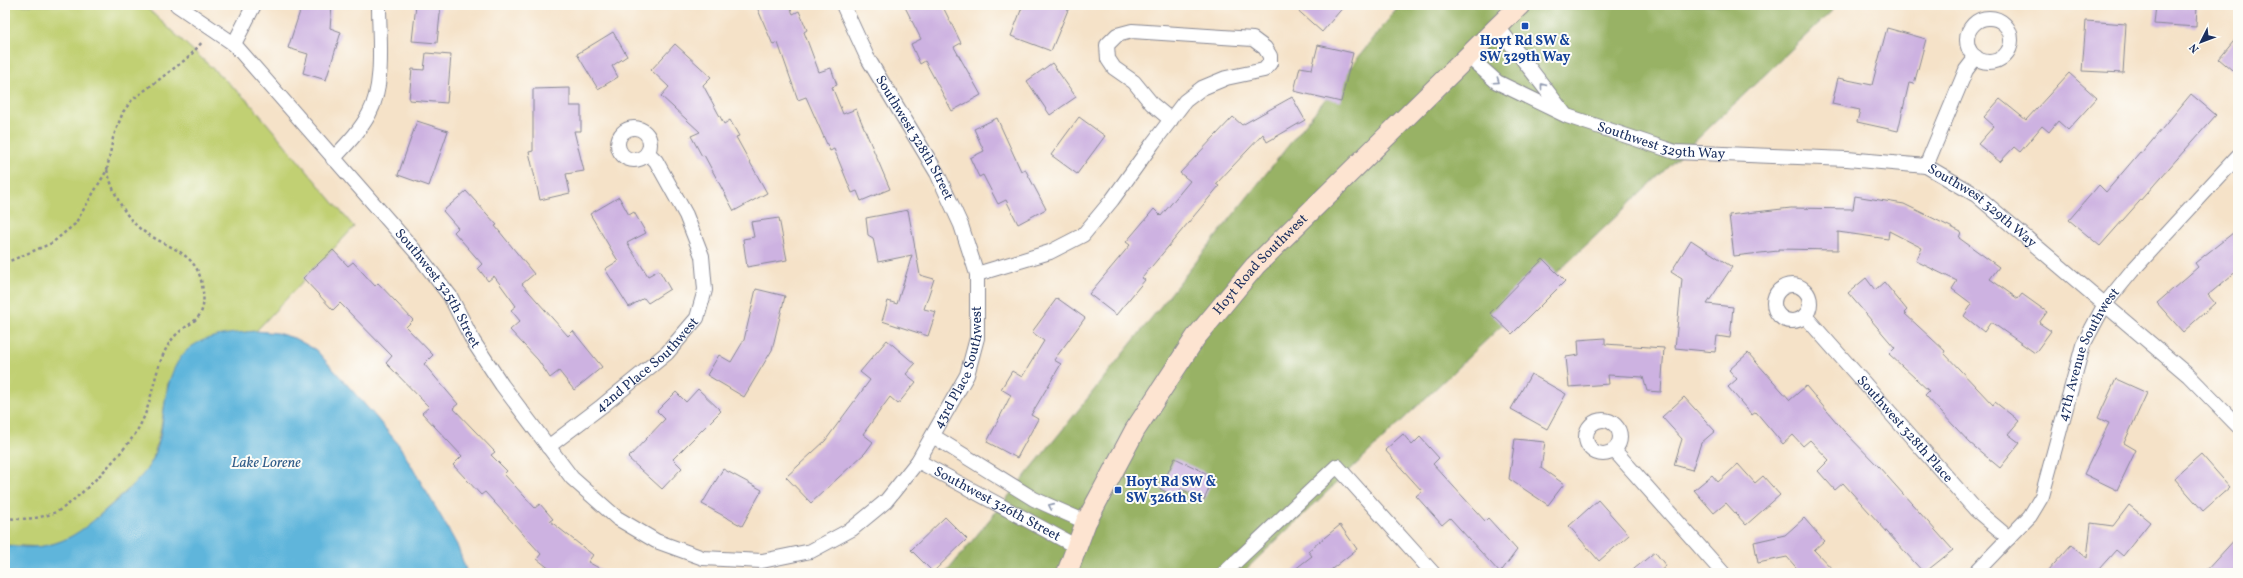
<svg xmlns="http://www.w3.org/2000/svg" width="2243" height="578" font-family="Vollkorn,serif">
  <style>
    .green { fill: #c1d073; stroke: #6e8068 }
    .forest { fill: #98b265; stroke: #5a7062 }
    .water { fill: #5eb5db; stroke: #3c729c }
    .building { fill: #cdb2e1 }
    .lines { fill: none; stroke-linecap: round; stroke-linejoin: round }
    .street-casing { stroke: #888893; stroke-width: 16 }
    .secondary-casing { stroke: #888893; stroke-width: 22 }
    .path { stroke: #888893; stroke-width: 2.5; stroke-dasharray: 3 3; stroke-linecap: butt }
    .street { stroke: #fff; stroke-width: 14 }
    .secondary { stroke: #fde4d1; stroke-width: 20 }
    .oneway { stroke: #8d97ae }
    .transit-dot { fill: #1a4fb4; stroke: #fdfcf7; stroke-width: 1.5 }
    .labels { text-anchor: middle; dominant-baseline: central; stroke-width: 4; stroke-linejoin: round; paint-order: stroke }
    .transit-label { font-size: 14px; font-weight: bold; fill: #164399; stroke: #fdfcf7 }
    .street-label { font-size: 14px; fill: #1b2f5e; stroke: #fdfcf7 }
    .water-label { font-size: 15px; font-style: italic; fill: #325e8a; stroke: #fdfcf7 }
  </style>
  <rect width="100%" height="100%" fill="#fdfcf7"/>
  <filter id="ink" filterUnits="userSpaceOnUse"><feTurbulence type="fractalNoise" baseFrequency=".025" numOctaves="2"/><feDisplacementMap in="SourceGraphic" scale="8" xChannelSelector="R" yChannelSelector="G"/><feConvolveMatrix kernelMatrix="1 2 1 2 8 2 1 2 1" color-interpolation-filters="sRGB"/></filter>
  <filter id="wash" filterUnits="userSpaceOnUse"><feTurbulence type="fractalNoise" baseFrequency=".012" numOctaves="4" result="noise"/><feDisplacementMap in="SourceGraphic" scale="16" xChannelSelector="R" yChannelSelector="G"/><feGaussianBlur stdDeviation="0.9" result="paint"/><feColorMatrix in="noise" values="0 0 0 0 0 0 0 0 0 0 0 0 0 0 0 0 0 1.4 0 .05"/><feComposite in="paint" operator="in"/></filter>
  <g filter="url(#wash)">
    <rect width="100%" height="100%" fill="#f5e2c8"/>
    <polygon class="green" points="5,5 139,5 148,9 249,102 354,227 256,331 217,336 168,383 161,427 153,459 142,477 83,530 65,540 43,547 5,545"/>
    <polygon class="forest" points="1400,5 1838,5 1242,573 946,573 1060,433"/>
    <path class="water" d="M 256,331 L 277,333 L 294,338 L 316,350 L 375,416 L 399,445 L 443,520 L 457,545 L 467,573 L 5,573 L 5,545 C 59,554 80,533 117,500 C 130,488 145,475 153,459 C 168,427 159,387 181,357 C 198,334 230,334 256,331 Z"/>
    <g id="blocks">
      <g class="building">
        <polygon points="302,5 332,5 330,28 341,32 326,80 303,73 308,54 288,48"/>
        <polygon points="416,5 441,5 437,43 412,41"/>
        <polygon points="756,5 789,5 793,14 799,11 807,30 804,32 819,72 831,68 837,85 832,87 843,114 856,109 890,189 861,201 857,191 852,193 834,149 830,151 806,97 798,100 778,43 773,45"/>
        <polygon points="904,5 942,5 961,43 954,47 981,95 952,111 925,61 920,64 911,44 921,39"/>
        <polygon points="1023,5 1070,5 1051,51 1011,36"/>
        <polygon points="1292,5 1345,5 1322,32"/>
        <polygon points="2156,5 2197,5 2196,27 2154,24"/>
        <polygon points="2086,21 2126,24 2123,73 2082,71"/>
        <polygon points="1887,28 1926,39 1914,84 1909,83 1898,131 1857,122 1860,110 1832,104 1838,78 1872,85"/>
        <polygon points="613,32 627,56 612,66 618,77 598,89 577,54"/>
        <polygon points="2238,36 2238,75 2219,59"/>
        <polygon points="675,44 711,77 703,85 724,124 730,120 739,136 736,137 767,193 734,211 704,155 702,156 691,136 700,132 661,96 669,87 651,70"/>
        <polygon points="1318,45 1353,53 1341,102 1294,91 1300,67 1312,69"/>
        <polygon points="426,53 451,55 447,103 409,100 412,69 424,70"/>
        <polygon points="1052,63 1076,97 1050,115 1027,81"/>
        <polygon points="2069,73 2097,98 2068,130 2058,121 2049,132 2042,126 2020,152 2014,147 2000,162 1978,144 1994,126 1984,117 2000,99 2026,120"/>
        <polygon points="570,88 570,106 581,106 581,131 574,131 584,171 566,174 570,193 540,200 529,152 533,151 533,89"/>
        <polygon points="2191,94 2216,115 2100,246 2069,220 2099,185 2106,192 2140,152 2142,153"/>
        <polygon points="1292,97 1305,120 1267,142 1263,134 1216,184 1219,186 1142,278 1145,280 1116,315 1089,294 1130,245 1126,242 1154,209 1161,216 1190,181 1180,173 1233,117 1242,125"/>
        <polygon points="1079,117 1105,136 1077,174 1051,155"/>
        <polygon points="997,118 1021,171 1025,169 1046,209 1018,224 1006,200 998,204 983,175 979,177 970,158 984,151 974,129"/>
        <polygon points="417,121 448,131 429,186 398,175"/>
        <polygon points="466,191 497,225 495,226 534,274 522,284 568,336 573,331 602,367 574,390 559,371 550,378 538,360 510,330 520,321 511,310 516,306 494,276 488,281 478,268 482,264 454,232 458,228 443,211"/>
        <polygon points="1855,196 1904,204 1961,232 1959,238 1999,267 1990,279 2018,299 2022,294 2047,312 2039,323 2051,331 2035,353 1991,322 1984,332 1964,316 1972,304 1952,289 1957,281 1916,261 1922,248 1889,231 1888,239 1838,232 1838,250 1778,249 1778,251 1734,256 1729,215 1791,208 1853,209"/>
        <polygon points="619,197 629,215 634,212 646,233 627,243 648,276 659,270 670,289 648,303 644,298 629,307 605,269 618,261 590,214"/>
        <polygon points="908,210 920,275 934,279 924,309 936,312 928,336 882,321 888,301 897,304 912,255 878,262 873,238 868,235 866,218"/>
        <polygon points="779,218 787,260 747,267 743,239 754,237 751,222"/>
        <polygon points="2238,229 2238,270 2208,295 2215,303 2183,332 2157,303 2198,267 2195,263"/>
        <polygon points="1691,240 1732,267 1707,304 1733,307 1730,338 1717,336 1715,352 1675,348 1682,279 1671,272"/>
        <polygon points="333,250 348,266 353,262 375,286 378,283 413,320 406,327 433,355 424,364 458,404 453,408 495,452 491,455 507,471 504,474 535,508 540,504 553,519 550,521 593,555 588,562 608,573 555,573 537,559 541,554 485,492 481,495 453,465 462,456 422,413 429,407 386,363 392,356 340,303 333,310 303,278"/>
        <polygon points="1543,259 1565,281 1512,334 1490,313"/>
        <polygon points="1866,278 1875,290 1884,282 1907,310 1904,313 1945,351 1944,353 1993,405 1995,402 2019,421 2008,434 2020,443 2000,468 1970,443 1925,395 1929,391 1889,354 1895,348 1848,293"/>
        <polygon points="756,289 785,296 772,350 744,397 707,375 719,355 731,362 744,340"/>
        <polygon points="1057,298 1085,318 1054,360 1061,364 1031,415 1038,419 1017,458 987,442 1011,395 1001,389 1012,371 1022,377 1044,341 1032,332"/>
        <polygon points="1605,338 1605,344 1664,348 1661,392 1647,391 1643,377 1608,375 1609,384 1569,387 1566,357 1579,355 1578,340"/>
        <polygon points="887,340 915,364 906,374 916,382 898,404 890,397 863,434 873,442 865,453 811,503 786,477 825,441 870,380 860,372"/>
        <polygon points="1748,353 1790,400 1806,386 1843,430 1879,467 1953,550 1924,573 1843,483 1835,490 1818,471 1829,460 1810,440 1803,446 1793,435 1783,444 1756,412 1752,415 1728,387 1737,379 1729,370"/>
        <polygon points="1531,374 1566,394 1547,429 1511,409"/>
        <polygon points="2116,379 2147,393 2124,443 2136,450 2117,490 2084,474 2109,423 2098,418"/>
        <polygon points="698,389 721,411 673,459 682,468 662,489 628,458 665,419 657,411 676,392 686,402"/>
        <polygon points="1684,397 1715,431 1701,443 1692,470 1674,465 1682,439 1662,417"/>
        <polygon points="1403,434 1412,445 1420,437 1439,458 1433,464 1485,521 1488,518 1517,550 1500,573 1450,518 1442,525 1416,496 1422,491 1385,450"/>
        <polygon points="1515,439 1545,442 1541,468 1564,484 1548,505 1509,479"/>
        <polygon points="2201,454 2230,487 2203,511 2174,478"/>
        <polygon points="1175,458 1214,477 1204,500 1181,489 1177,497 1160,489"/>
        <polygon points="1738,464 1755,483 1763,476 1780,495 1746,525 1726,503 1714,513 1694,490 1712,475 1718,482"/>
        <polygon points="723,469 762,490 742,526 702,504"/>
        <polygon points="1598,500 1629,535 1599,561 1569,526"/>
        <polygon points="2129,505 2150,522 2123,556 2116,550 2099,569 2104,573 2046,573 2071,545 2087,558 2091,523 2113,526"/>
        <polygon points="945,517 967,539 933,572 911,550"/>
        <polygon points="1804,518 1824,541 1814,550 1836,573 1801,573 1787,557 1758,563 1754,542 1785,535"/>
        <polygon points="1340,525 1357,549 1327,573 1290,573 1312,556 1308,551"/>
        <polygon points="2238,536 2238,573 2204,573"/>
        <polygon points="1655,552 1666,566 1658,573 1629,573"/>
      </g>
    </g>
  </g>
  <g filter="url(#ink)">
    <use href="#blocks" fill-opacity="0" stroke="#888893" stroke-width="1"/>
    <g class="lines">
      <defs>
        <g id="street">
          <path id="s1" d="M 177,5 L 234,44 L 416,252 L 450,296 L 473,341 L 502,385 L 572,478 L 617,518 L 656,541 L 703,558 L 762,561 L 811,551 L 852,529 L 886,501 L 918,461 L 967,375 L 977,338 L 977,274 L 1050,252 L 1083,235 L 1112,200 L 1153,143 L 1185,101 L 1202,88 L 1226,78 L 1264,70 L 1270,63 L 1270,56 L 1265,48 L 1253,39 L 1132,31 L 1117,35 L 1107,45 L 1108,59 L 1114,68 L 1134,82 L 1152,104 L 1171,120"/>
          <path id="s2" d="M 843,5 L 867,57 L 937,173 L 961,225 L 977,274"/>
          <circle cx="1989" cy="40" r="22"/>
          <polyline points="1498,27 1564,113"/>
          <polyline points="234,44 254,5"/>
          <path id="s3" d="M 1468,56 L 1497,82 L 1567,116 L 1675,152 L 1847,159 L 1926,166 L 1976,195 L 2189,376 L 2238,426"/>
          <circle cx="634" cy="144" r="16"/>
          <path d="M 333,159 C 346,145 360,131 369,114 C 385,85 379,37 379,5"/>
          <polyline points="1926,166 1966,70 1976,57"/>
          <circle cx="1792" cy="303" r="18"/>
          <path id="s4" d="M 1805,316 L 1976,510 L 2009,538"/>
          <circle cx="1603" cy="437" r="17"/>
          <polyline points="933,436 1034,499 1086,522"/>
          <path id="s5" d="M 548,447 L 602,406 L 667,353 L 697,318 L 705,290 L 702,256 L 686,215 L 656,161 L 648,153"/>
          <polyline points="1614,450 1723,573"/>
          <path id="s6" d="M 918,461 L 1077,547"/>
          <polyline points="1224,573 1337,466 1433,573"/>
          <path id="s7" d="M 1975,573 L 2030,516 L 2042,496 L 2083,345 L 2105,304 L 2132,271 L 2238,156"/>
        </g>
        <g id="secondary">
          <path id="s8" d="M 1067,573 L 1086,522 L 1135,430 L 1196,337 L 1255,266 L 1520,5"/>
        </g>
      </defs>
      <use href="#street" class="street-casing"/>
      <use href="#secondary" class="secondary-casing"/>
      <g class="path">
        <polyline points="5,263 52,243 75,224 107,170 113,138 123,112 132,100 189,57 203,41"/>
        <path d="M 5,518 C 22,520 40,519 56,512 C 75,504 128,448 138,429 C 153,404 153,372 167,347 C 184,316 212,330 201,280 C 194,251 165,247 143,231 C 124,217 113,192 107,170"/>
      </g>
      <use href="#street" class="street"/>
      <use href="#secondary" class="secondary"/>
    </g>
    <defs><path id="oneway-chevron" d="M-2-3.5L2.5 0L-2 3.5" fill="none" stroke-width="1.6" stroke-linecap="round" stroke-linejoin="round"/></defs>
    <g class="oneway">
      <use href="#oneway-chevron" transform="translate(1497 81) rotate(34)"/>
      <use href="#oneway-chevron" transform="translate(1543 86) rotate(-128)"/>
      <use href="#oneway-chevron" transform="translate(1051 506) rotate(-156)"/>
    </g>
  </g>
  <g class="transit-dot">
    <rect x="1521" y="22" width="8" height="8" rx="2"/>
    <rect x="1114" y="486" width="8" height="8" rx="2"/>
  </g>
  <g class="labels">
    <g class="transit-label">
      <text x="1525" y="41">Hoyt Rd SW &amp;<tspan x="1525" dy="16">SW 329th Way</tspan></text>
      <text x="1126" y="482" text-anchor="start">Hoyt Rd SW &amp;<tspan x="1126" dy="16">SW 326th St</tspan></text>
    </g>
    <g class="street-label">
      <text stroke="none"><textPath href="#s2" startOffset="151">Southwest 328th Street</textPath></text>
      <text stroke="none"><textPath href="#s3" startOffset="215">Southwest 329th Way</textPath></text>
      <text stroke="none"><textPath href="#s3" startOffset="551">Southwest 329th Way</textPath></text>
      <text stroke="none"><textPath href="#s8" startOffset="367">Hoyt Road Southwest</textPath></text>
      <text stroke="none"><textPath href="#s1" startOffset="388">Southwest 325th Street</textPath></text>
      <text stroke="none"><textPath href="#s7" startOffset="252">47th Avenue Southwest</textPath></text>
      <text stroke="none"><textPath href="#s5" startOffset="129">42nd Place Southwest</textPath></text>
      <text stroke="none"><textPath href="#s1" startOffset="1131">43rd Place Southwest</textPath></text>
      <text stroke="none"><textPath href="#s4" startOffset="151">Southwest 328th Place</textPath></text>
      <text stroke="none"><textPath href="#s6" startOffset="90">Southwest 326th Street</textPath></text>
    </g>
    <g class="water-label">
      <text x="266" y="463">Lake Lorene</text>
    </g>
  </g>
  <rect width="2243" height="578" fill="none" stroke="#fdfcf7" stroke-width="20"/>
  <g transform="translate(2201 42) rotate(228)" stroke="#fdfcf7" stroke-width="3" paint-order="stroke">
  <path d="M0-3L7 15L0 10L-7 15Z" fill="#1b2f5e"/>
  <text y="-6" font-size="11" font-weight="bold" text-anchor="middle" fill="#1b2f5e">N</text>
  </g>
</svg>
